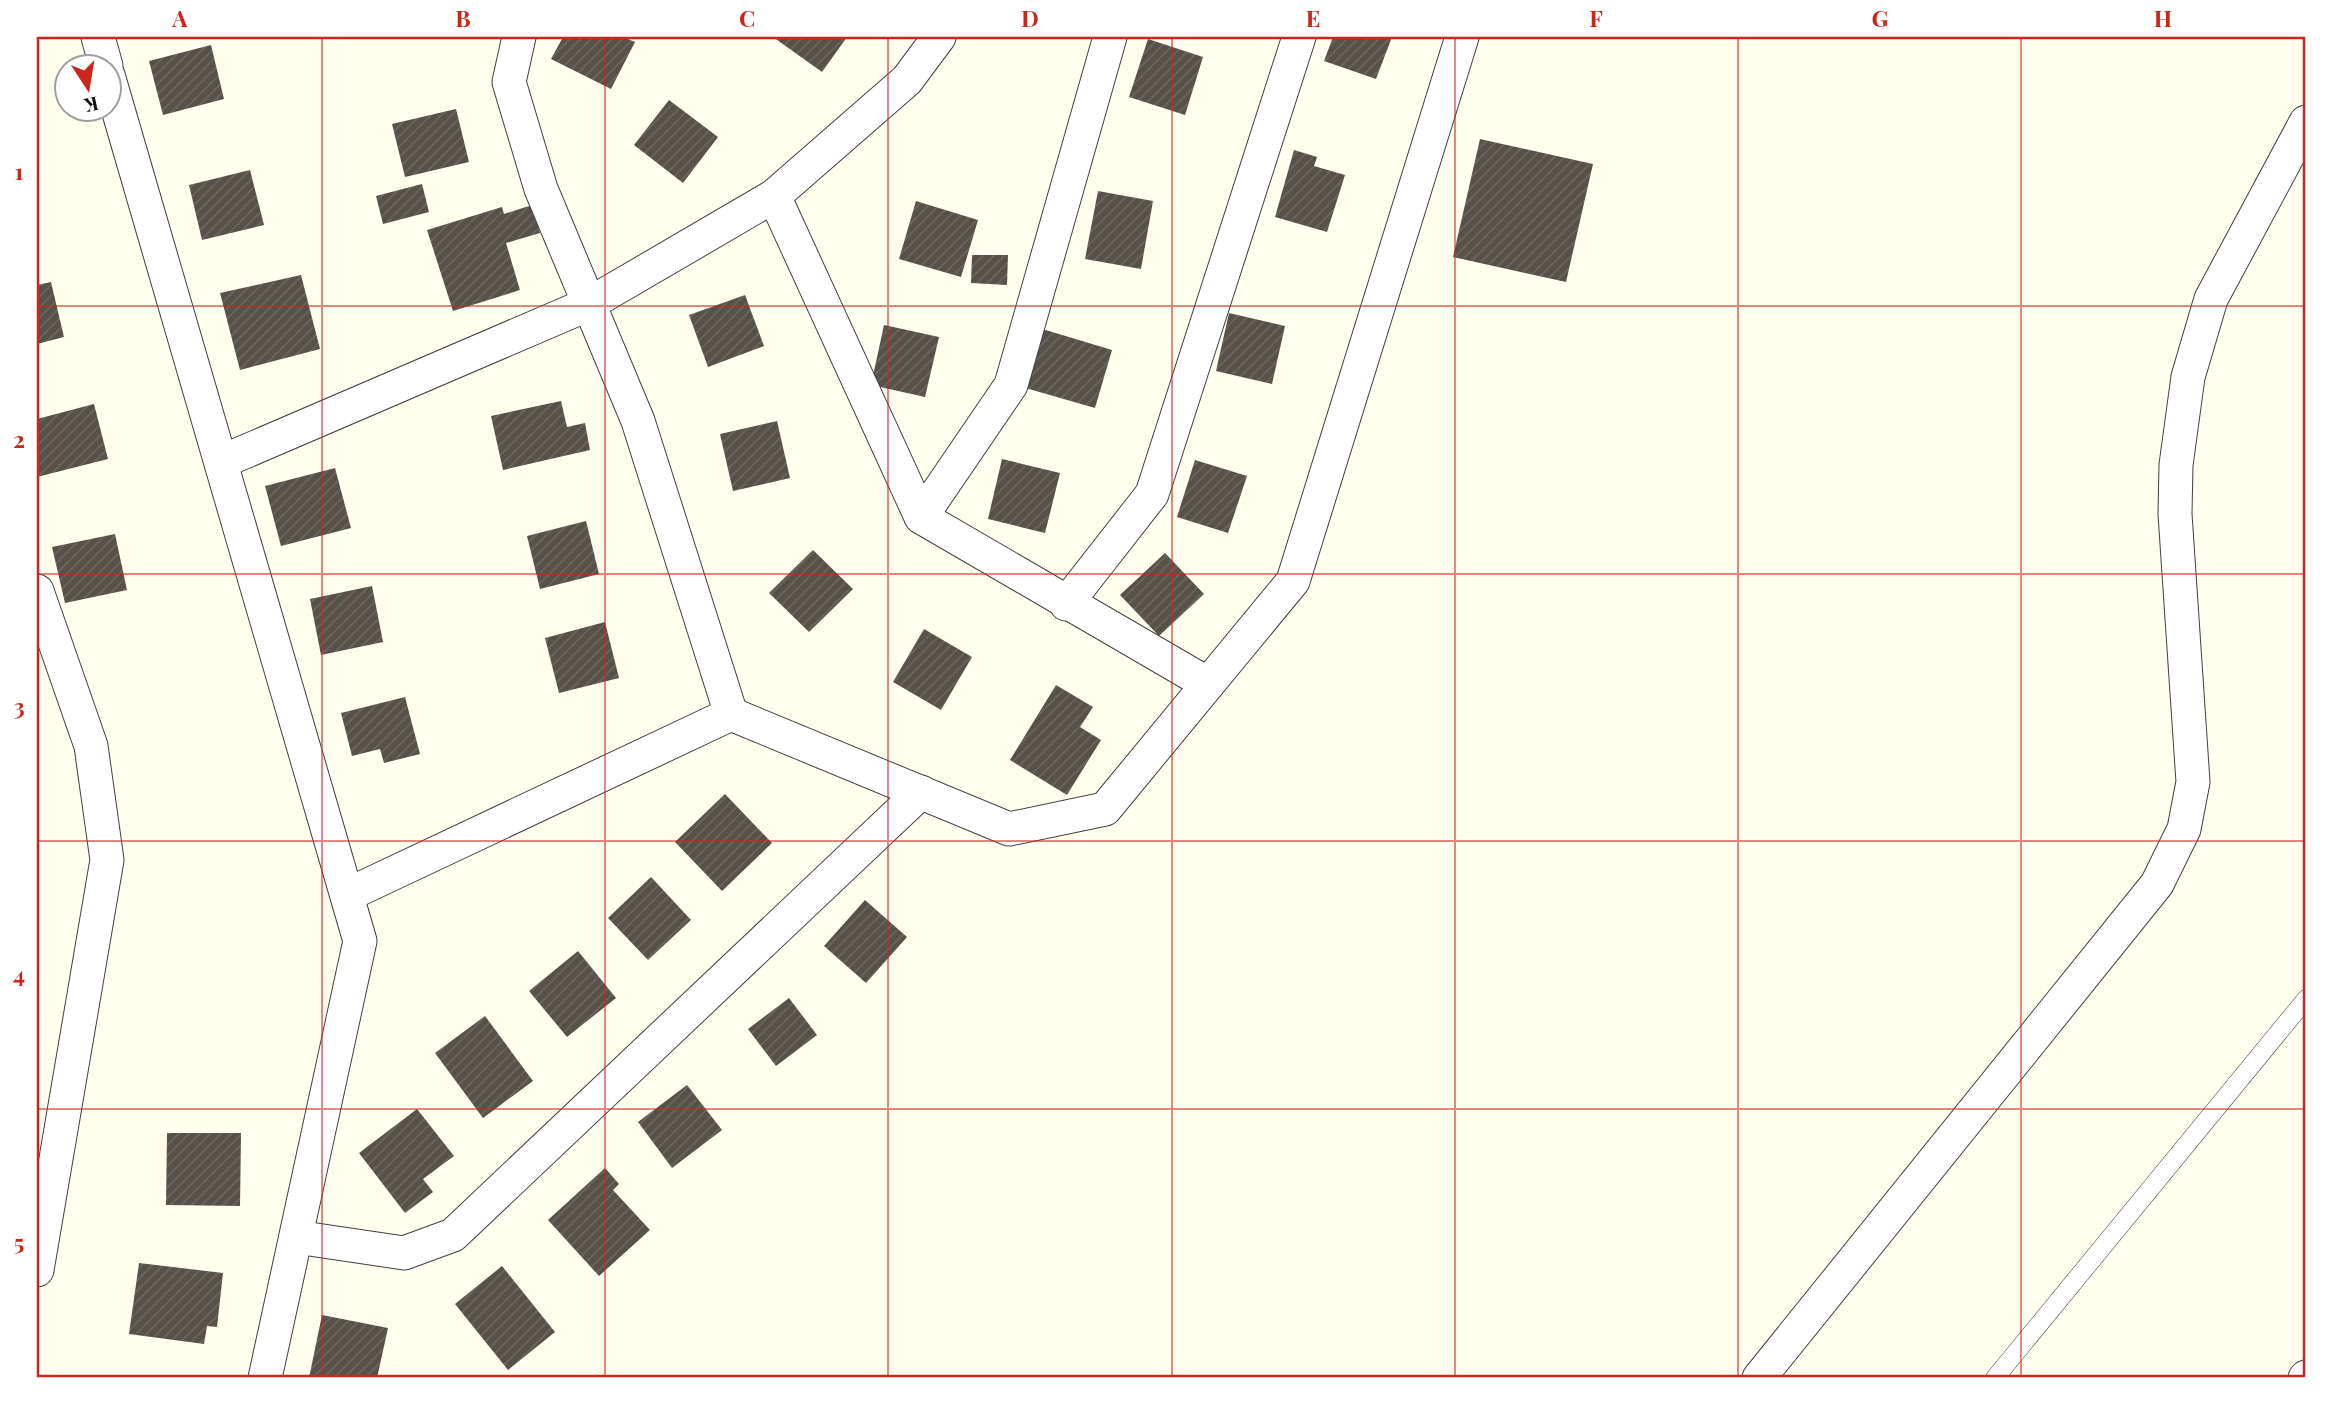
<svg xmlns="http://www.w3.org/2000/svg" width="2343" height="1415" font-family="'Playfair Display',serif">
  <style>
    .building { fill: url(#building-hatch) }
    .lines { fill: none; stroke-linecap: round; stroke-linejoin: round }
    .lane-casing { stroke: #414141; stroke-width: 19 }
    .street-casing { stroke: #414141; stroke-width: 35 }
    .lane { stroke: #fff; stroke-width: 18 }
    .street { stroke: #fff; stroke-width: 33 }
    .grid { fill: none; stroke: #ca261b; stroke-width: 2; stroke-opacity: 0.55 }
    .neatline { fill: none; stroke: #ca261b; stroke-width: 2.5 }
    .grid-label { font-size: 23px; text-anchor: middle; font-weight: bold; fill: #ca261b }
  </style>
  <defs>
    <pattern id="building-hatch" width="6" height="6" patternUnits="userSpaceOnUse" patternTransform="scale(1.75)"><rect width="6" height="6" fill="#58514a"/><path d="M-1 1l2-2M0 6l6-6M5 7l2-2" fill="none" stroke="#6b6560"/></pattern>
  </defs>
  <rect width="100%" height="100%" fill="#fffeef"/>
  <g class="building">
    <polygon points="563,37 623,37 635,42 611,89 551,59"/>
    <polygon points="773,37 847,37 822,72"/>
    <polygon points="1333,37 1392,37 1376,79 1324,61"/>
    <polygon points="1148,39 1203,57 1185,115 1129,97"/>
    <polygon points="211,45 224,99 163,115 149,61"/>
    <polygon points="669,100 718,137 683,183 634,145"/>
    <polygon points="456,109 469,162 405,177 392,124"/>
    <polygon points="1480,139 1593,164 1566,282 1453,257"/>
    <polygon points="1294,150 1317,157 1314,166 1345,175 1327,232 1275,217"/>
    <polygon points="250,170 264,225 202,240 189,185"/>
    <polygon points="422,184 429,212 383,224 376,196"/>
    <polygon points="1098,191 1153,201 1141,269 1085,259"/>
    <polygon points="916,201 978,220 961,277 899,259"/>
    <polygon points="532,205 540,233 506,243 520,290 453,311 427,230 502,207 504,214"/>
    <polygon points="972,255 1008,255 1007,285 971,283"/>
    <polygon points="301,275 320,349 240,370 220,293"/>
    <polygon points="51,282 64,337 37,344 37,285"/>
    <polygon points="745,295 764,346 708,367 689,315"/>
    <polygon points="1229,313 1285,326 1272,384 1216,371"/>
    <polygon points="884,325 939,337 925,397 871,385"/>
    <polygon points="1039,328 1112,350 1095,408 1022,387"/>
    <polygon points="561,401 567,427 585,423 590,450 503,470 491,416"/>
    <polygon points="94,404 108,459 37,477 37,419"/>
    <polygon points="777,421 790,478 733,491 720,434"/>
    <polygon points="1002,459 1060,473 1045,533 988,519"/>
    <polygon points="1195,460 1247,476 1228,533 1177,517"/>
    <polygon points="335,468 351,528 281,546 265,486"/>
    <polygon points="586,521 599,574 540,589 527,536"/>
    <polygon points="115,534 127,590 65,603 52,547"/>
    <polygon points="813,550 853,589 809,632 769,593"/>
    <polygon points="1165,553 1204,594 1159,636 1120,595"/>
    <polygon points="372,586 383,642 321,655 310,599"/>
    <polygon points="605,622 619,678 559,693 545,638"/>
    <polygon points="924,629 972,657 941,710 893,682"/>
    <polygon points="1056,685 1093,707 1080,727 1101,740 1067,795 1010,760"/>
    <polygon points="405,697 420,754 384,763 380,749 352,756 341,713"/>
    <polygon points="725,794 772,843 722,891 675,842"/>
    <polygon points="651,877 691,920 648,960 608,918"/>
    <polygon points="865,900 907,937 866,983 824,946"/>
    <polygon points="578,951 616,998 567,1037 529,991"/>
    <polygon points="789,998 817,1035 776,1066 748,1029"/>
    <polygon points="485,1016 533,1081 483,1118 435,1053"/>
    <polygon points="687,1085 722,1130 672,1168 638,1122"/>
    <polygon points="417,1109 454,1156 423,1179 433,1192 405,1213 359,1153"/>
    <polygon points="167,1133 241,1133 240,1206 166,1205"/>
    <polygon points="605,1168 619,1184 613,1190 650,1230 599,1276 548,1220"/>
    <polygon points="139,1263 223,1273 217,1327 207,1326 204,1344 129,1334"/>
    <polygon points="502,1266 555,1332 508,1370 455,1304"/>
    <polygon points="322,1315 388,1328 377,1378 309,1378"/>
  </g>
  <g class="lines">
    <defs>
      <polyline id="lane" points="1995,1378 2306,999"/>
      <g id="street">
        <polyline points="98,37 106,66"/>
        <polyline points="519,37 509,82 541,189 638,421 731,714"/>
        <polyline points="108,75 360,941 265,1378"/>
        <polyline points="774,196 921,517 1208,684"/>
        <polyline points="221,462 589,304 774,196 907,80 939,37"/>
        <polyline points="921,517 1011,385 1110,37"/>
        <polyline points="37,591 91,746 107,860 37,1270"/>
        <polyline points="1066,604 1152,494 1299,37"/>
        <polyline points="347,895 731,714 1009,829 1105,809 1293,581 1462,37"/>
        <polyline points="296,1237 404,1253 453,1235 921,792"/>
        <polyline points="1759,1378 2157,884 2184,829 2193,782 2175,514 2176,465 2188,377 2211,299 2306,122"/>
        <polyline points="2305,1378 2306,1377"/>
      </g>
    </defs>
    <use href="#lane" class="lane-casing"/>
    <use href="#street" class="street-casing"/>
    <use href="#lane" class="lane"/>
    <use href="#street" class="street"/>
  </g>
  <path class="grid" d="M 322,37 L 322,1378M 605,37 L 605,1378M 888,37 L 888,1378M 1172,37 L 1172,1378M 1455,37 L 1455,1378M 1738,37 L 1738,1378M 2021,37 L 2021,1378M 37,306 L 2306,306M 37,574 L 2306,574M 37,841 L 2306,841M 37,1109 L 2306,1109"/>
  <rect width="2343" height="1415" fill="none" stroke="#ffffff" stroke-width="77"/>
  <g transform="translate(88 88) rotate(168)"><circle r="33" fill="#ffffff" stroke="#9f9f9f" stroke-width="2"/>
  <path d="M0-5L12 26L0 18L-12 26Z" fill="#ca261b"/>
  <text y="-10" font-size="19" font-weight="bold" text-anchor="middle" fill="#0e0e0e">K</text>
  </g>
  <rect x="38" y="38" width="2266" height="1338" class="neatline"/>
  <g class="grid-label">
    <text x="180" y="27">A</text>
    <text x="463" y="27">B</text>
    <text x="747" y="27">C</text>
    <text x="1030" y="27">D</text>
    <text x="1313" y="27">E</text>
    <text x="1596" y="27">F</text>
    <text x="1880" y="27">G</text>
    <text x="2163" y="27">H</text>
    <text x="19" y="180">1</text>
    <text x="19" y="448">2</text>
    <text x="19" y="715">3</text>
    <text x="19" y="983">4</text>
    <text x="19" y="1251">5</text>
  </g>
</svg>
